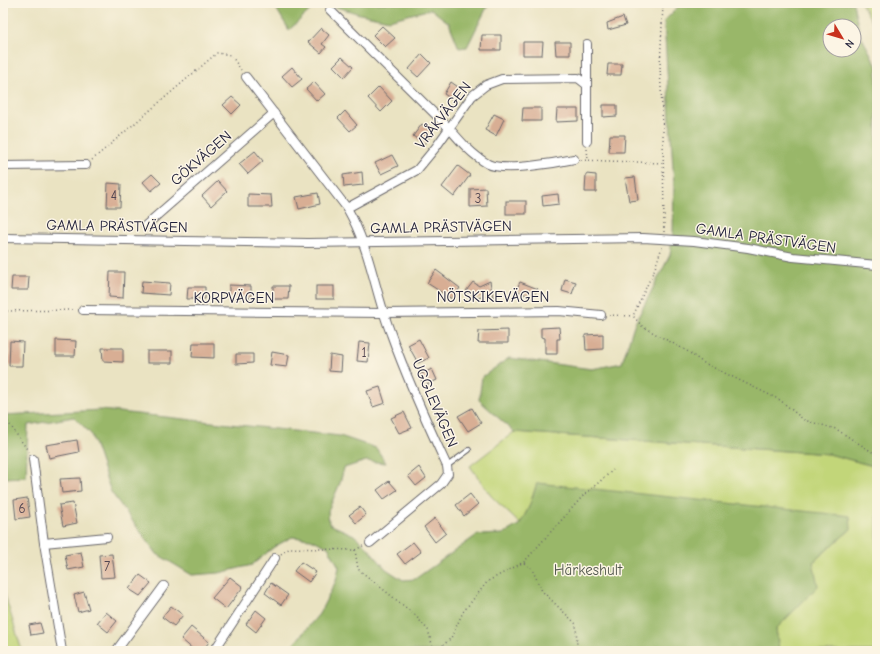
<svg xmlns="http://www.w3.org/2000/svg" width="880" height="654" font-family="'Comic Neue',sans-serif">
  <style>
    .green { fill: #c2d679; stroke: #727c5a }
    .forest { fill: #99b769; stroke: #5e6c52; fill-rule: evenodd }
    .building { fill: #d8ae94 }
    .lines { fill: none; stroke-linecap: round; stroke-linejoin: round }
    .service-casing { stroke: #68666a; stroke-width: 6 }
    .minor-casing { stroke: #68666a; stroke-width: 10 }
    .path { stroke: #68666a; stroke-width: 1.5; stroke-dasharray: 1 3; stroke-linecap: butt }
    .service { stroke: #fff; stroke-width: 4 }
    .minor { stroke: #fff; stroke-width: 8 }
    .labels { text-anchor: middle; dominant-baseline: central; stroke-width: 3; stroke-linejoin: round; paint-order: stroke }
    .number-label { font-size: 13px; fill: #504551 }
    .street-label { font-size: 15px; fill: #22223b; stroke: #fcf5e5 }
    .park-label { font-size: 15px; fill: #52584e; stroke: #fcf5e5 }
  </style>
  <rect width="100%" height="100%" fill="#fcf5e5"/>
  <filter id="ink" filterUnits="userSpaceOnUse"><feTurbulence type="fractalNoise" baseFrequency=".025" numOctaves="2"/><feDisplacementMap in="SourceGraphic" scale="8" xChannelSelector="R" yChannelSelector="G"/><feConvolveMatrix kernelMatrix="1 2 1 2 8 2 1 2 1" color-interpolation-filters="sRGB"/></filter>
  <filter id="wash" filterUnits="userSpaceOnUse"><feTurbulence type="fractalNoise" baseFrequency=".012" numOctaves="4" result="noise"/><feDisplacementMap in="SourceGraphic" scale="16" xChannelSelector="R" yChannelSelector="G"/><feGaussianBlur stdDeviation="0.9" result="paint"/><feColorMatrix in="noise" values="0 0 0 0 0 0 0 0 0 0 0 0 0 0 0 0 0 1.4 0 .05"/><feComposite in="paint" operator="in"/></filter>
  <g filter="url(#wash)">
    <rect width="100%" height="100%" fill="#eae3c2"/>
    <g class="green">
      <polygon points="861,3 877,3 877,30"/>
      <polygon points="514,432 829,454 877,467 877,651 779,651 776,629 795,608 813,562 851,529 537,483 529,507 520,524 491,496 470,466"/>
      <polygon points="3,589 22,651 3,651"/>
    </g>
    <g class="forest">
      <polygon points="273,3 318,3 289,30"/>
      <polygon points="323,3 489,3 467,47 459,48 449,23 431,9 389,20 360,14"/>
      <path d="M 682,3 L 853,3 L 860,34 L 877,66 L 877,467 L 829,454 L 514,432 L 479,400 L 482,377 L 509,358 L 592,369 L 622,363 L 634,325 L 670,255 L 673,233 L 674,185 L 664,21 ZM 830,26 L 854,26 L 854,50 L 830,50 Z"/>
      <polygon points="101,410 340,436 376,448 386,463 366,461 344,468 340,483 328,511 329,524 354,535 367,547 386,569 403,580 415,579 477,535 503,534 520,524 529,507 537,483 850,516 851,529 813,562 818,586 776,629 779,651 288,651 319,614 336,581 339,567 328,547 311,539 292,537 274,547 252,565 219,573 192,575 157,554 111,492 91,434 74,417 28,425 26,477 3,478 3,415"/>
    </g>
    <g id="blocks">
      <g class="building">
        <polygon points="623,17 626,25 608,30 607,23"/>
        <polygon points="382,26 395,38 385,47 373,35"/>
        <polygon points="321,28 329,35 322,44 326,47 321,53 308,42"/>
        <polygon points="482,35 501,35 501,50 481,50"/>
        <polygon points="523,42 543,42 542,55 523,55"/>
        <polygon points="555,42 570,42 570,55 556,55"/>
        <polygon points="422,54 431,63 418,77 409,69"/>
        <polygon points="342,57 353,67 344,77 333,66"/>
        <polygon points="608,64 622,64 621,75 607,75"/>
        <polygon points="292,67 302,79 292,87 282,76"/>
        <polygon points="314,82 325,94 317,101 306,89"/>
        <polygon points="451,82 461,89 453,100 444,94"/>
        <polygon points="379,87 392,101 381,112 368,98"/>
        <polygon points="232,97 241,105 232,114 223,105"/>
        <polygon points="603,105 617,105 617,116 603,117"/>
        <polygon points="523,108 541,108 541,121 522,121"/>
        <polygon points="557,109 578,109 578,121 556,122"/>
        <polygon points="345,111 357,125 350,131 338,118"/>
        <polygon points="494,114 504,119 496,136 485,130"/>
        <polygon points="422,124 433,132 424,144 413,136"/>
        <polygon points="610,135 625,135 624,152 609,152"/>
        <polygon points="255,151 263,161 248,174 239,164"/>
        <polygon points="392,155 398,166 381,174 375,163"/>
        <polygon points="458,166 470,175 454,197 442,187"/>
        <polygon points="362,172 363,185 344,187 343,175"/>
        <polygon points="152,174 161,183 151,191 143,182"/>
        <polygon points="586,174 596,175 596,192 585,192"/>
        <polygon points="635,177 638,200 629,201 625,178"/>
        <polygon points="218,181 227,191 211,206 202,196"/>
        <polygon points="108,183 121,184 120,207 107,207"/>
        <polygon points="486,188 487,206 470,207 470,189"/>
        <polygon points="318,193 320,204 299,209 296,197"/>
        <polygon points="248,194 271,195 272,207 248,207"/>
        <polygon points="558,194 559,204 543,206 542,196"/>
        <rect x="506" y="201" width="20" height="13"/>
        <polygon points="771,241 775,242 774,245 770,244"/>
        <polygon points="436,270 460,288 452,299 427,283"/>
        <polygon points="110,272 124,272 123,298 109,297"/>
        <polygon points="12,277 29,277 28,290 11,290"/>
        <polygon points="565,279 576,282 572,294 562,291"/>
        <polygon points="142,281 170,283 169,295 141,293"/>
        <polygon points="490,281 493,298 488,295 475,299 466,291 473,282 479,286"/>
        <polygon points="520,282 538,289 533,298 516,290"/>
        <polygon points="229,285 251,286 251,298 229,298"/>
        <polygon points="273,286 289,286 288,299 273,299"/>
        <rect x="316" y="286" width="18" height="13"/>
        <polygon points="188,287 205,287 205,299 187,299"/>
        <polygon points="559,327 560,339 557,339 557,354 545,354 545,338 541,337 541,328"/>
        <polygon points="508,330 508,343 478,343 479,331"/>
        <polygon points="603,334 603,349 586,350 585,335"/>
        <polygon points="419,339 429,358 418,363 408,345"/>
        <polygon points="56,340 76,341 75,356 56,356"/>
        <polygon points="10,341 23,342 22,366 9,366"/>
        <polygon points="359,342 370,343 368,362 357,361"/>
        <polygon points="193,343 214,343 214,358 192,357"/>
        <polygon points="102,348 123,348 123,362 103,361"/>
        <rect x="147" y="351" width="25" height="12"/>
        <polygon points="272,352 289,355 287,367 270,365"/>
        <polygon points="236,354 253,354 253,363 236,364"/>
        <polygon points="330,355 342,357 341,372 329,371"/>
        <polygon points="432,369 437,380 424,386 419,375"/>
        <polygon points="380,387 385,403 373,407 367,391"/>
        <polygon points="472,408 481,423 468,431 458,416"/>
        <polygon points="404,412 412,428 399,433 391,418"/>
        <polygon points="77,440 79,452 49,458 46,445"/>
        <polygon points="419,467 426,478 416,486 408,476"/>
        <polygon points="80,478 81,491 62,493 60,479"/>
        <polygon points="389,481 397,490 384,499 377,490"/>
        <polygon points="470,494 478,504 464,516 456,505"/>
        <polygon points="27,498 30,517 16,519 14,500"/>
        <polygon points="73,503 77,523 63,526 59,505"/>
        <polygon points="360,507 366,515 356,523 349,515"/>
        <polygon points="435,518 446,533 435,542 424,527"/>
        <polygon points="413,542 421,552 405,564 397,554"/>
        <polygon points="81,552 84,567 68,570 65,555"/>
        <polygon points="112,554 115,577 101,578 99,555"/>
        <polygon points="301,562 316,572 309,582 294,571"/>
        <polygon points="140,575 151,583 140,596 129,589"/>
        <polygon points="230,577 243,587 226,609 212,598"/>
        <polygon points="271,583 288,595 281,605 265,593"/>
        <polygon points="84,592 89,609 78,612 74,595"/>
        <polygon points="171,606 183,615 174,626 162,617"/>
        <polygon points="256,610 266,618 256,632 246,624"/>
        <polygon points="106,612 117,621 108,632 97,623"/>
        <polygon points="40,623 43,633 31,635 29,625"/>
        <polygon points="191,627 209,642 202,651 195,651 181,639"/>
      </g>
    </g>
  </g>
  <g filter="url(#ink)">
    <use href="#blocks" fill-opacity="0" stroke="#68666a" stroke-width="1"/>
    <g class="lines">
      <defs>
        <polyline id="service" points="447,466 469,450"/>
        <g id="minor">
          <path d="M 330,10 L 449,128 C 461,142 472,155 488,164 C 504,172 556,163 574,159"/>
          <path d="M 246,77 L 347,208 C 371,250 374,290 391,334 C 407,379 427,423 447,466 L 448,474 L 441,484 L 370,543"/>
          <polyline points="587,85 587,44"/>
          <polyline points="3,166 86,165"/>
          <polyline points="347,208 417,170 436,147 472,96 486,85 502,79 578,78 587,85 587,141"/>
          <polyline points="146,225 274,113"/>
          <polyline points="3,238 308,243 643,238 694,241 748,248 793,257 877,265"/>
          <polyline points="83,310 384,313 559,311 601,315"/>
          <polyline points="33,459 44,543 62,651"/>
          <polyline points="44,543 107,537"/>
          <polyline points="116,651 164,586"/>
          <polyline points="214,651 275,558"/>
        </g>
      </defs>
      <use href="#service" class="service-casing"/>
      <use href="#minor" class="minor-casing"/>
      <g class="path">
        <polyline points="587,149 588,160"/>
        <polyline points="92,160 217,53 231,55 241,70"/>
        <polyline points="581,160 663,163"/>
        <polyline points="664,232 663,131 660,66 663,5 665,3"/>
        <polyline points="662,247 655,268 633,316 643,327 687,351 702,362 780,400 804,420 836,429 877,455"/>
        <polyline points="3,311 75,310"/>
        <polyline points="609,315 633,316"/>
        <polyline points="3,415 29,452"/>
        <polyline points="355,550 358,569 415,615 428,630 434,651"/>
        <polyline points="281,554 290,548 355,550 363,546"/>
        <polyline points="524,563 532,569 542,591 576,624 577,646 573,651"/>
        <polyline points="437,651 451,638 463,612 488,581 524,562 582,497 613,470"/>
      </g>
      <use href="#service" class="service"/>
      <use href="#minor" class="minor"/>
    </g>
  </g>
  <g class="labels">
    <g class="number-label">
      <text x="114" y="195">4</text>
      <text x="478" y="198">3</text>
      <text x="364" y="352">1</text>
      <text x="22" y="508">6</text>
      <text x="107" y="566">7</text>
    </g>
    <g class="street-label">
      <text transform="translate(443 115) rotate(-52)">VRÅKVÄGEN</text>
      <text transform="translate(201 158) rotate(-41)">GÖKVÄGEN</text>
      <text transform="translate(117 226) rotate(1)">GAMLA PRÄSTVÄGEN</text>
      <text transform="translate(441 227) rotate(-1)">GAMLA PRÄSTVÄGEN</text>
      <text transform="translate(766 238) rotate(8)">GAMLA PRÄSTVÄGEN</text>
      <text x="493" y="297">NÖTSKIKEVÄGEN</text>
      <text x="234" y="298">KORPVÄGEN</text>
      <text transform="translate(435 403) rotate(67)">UGGLEVÄGEN</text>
    </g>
    <g class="park-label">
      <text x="588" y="570">Härkeshult</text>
    </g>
  </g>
  <rect width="880" height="654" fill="none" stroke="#fcf5e5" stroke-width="16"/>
  <g transform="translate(842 38) rotate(128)"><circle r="19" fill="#fcf5e5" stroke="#a5a1a1"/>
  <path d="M0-3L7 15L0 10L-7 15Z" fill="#c8321e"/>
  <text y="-6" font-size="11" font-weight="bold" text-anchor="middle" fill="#22223b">N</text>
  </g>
</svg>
